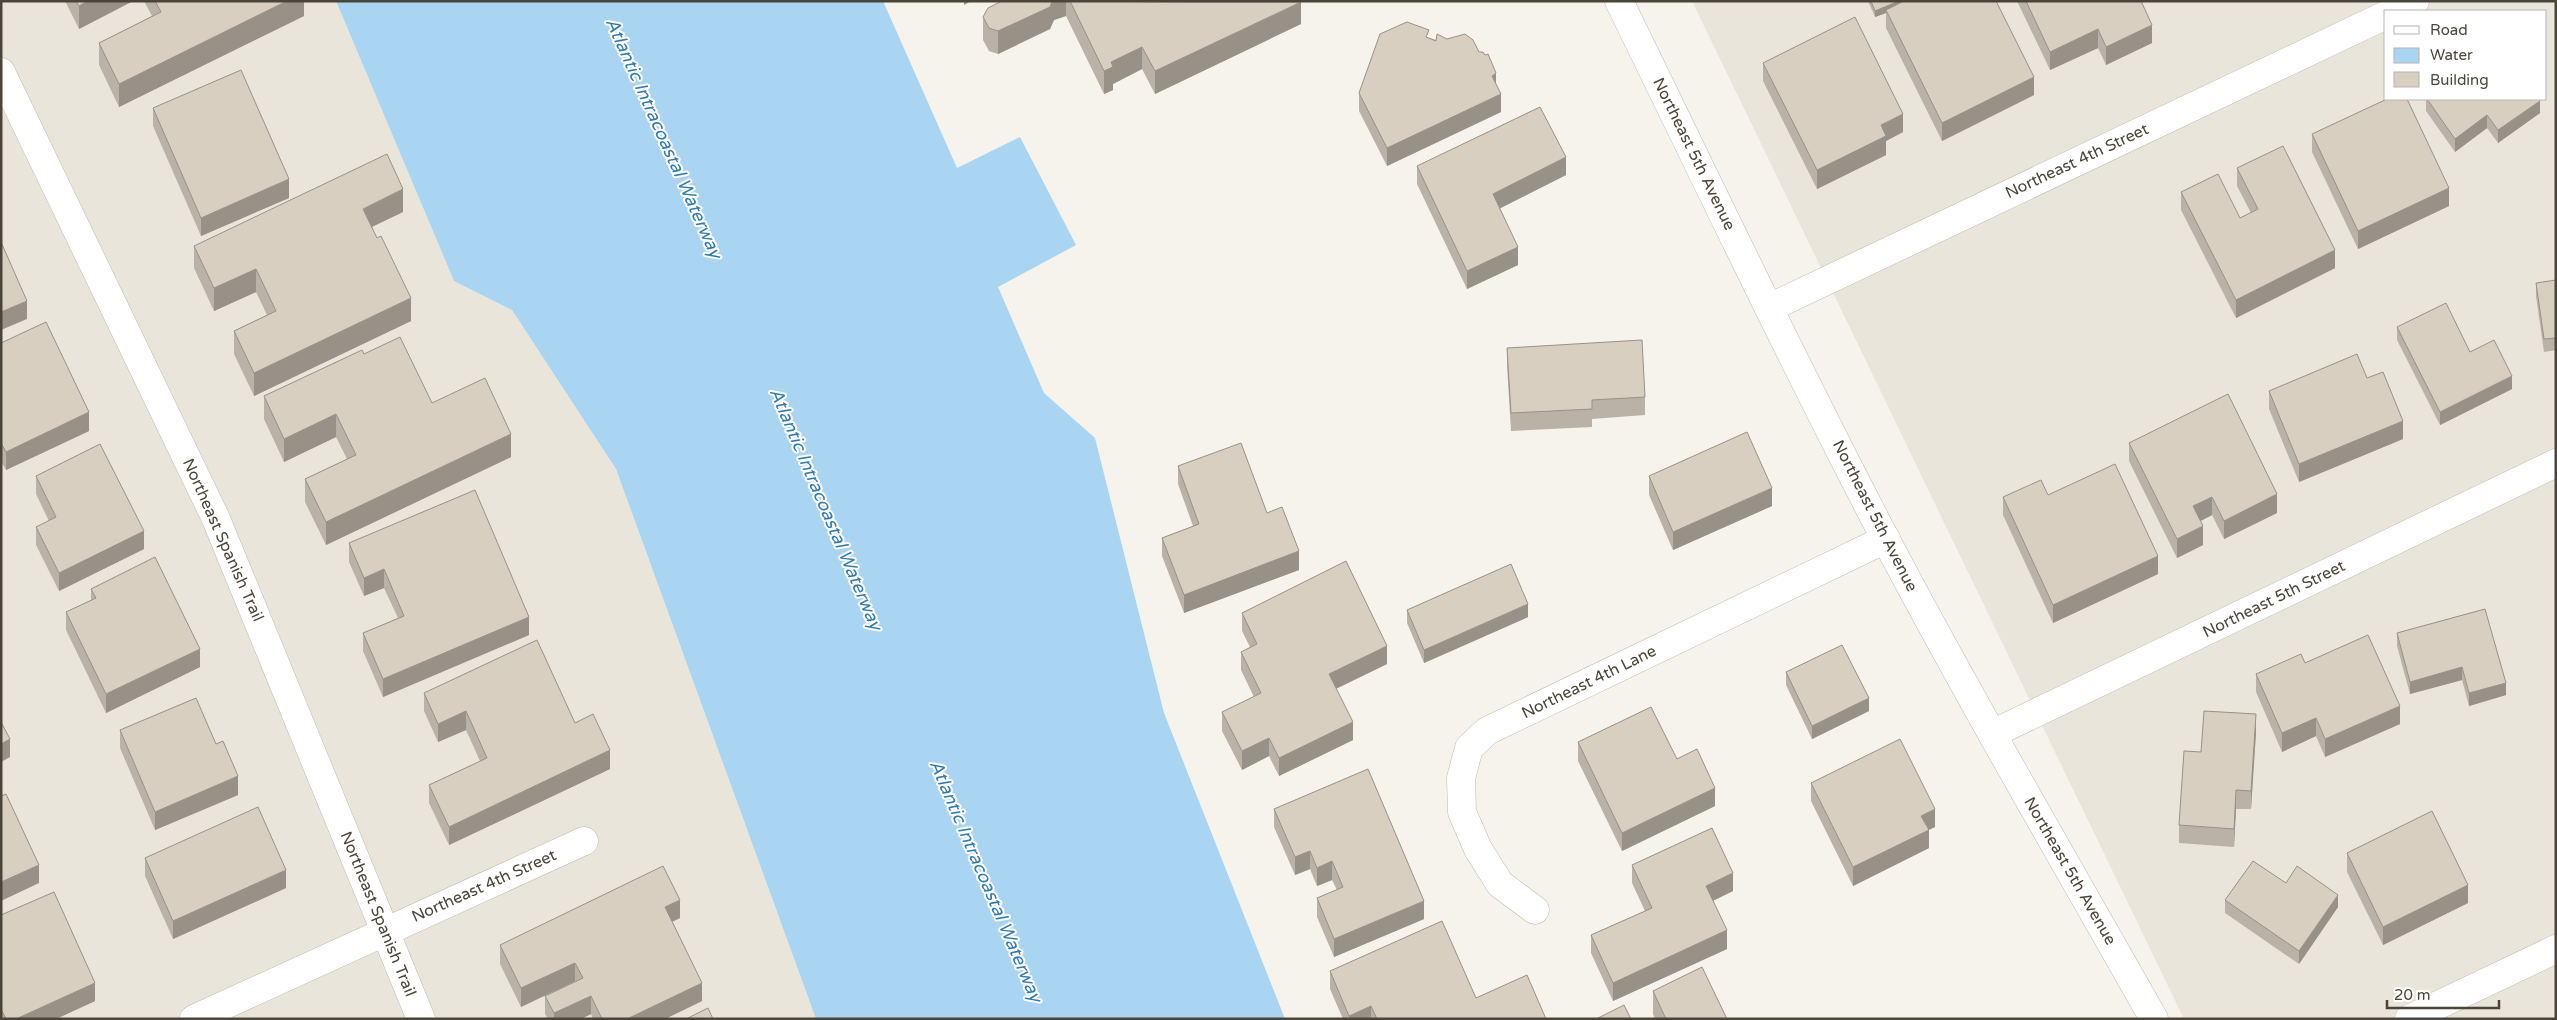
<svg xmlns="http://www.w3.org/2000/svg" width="2557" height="1020" font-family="'Varela Round',sans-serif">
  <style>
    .residential { fill: #eae5da; fill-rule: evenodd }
    .water { fill: #a9d4f2 }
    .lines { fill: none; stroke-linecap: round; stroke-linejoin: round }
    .minor-casing { stroke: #c2bbae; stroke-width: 29 }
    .tertiary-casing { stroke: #c2bbae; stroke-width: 29 }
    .minor { stroke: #fff; stroke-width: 28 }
    .tertiary { stroke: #fff; stroke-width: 28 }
    .wall { fill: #bab2a6 }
    .shaded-wall { fill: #979187 }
    .building { fill: #d8cfc1; stroke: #979187 }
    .labels { text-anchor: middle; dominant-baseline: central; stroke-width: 4; stroke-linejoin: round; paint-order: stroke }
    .street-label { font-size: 16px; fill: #4b4439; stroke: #fff }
    .water-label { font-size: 18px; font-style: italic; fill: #2e7ab2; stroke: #fff }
  </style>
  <rect width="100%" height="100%" fill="#f6f3ec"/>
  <g class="residential">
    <polygon points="1,1 336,1 454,281 512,310 616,469 816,1019 1,1019"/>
    <path d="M 1692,1 L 2556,1 L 2556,1019 L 2184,1019 ZM 2386,11 L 2546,11 L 2546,99 L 2386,99 Z"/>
  </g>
  <polygon class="water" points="336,1 883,1 957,168 1020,137 1076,245 998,287 1044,393 1095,438 1164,713 1285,1019 816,1019 616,469 512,310 454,281"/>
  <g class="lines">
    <defs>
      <g id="minor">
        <polyline points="2394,11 2415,1"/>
        <polyline points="1,72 216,519 421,1019"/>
        <polyline points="1769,308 2386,15"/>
        <polyline points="1992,734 2556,463"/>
        <polyline points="1535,910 1500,884 1478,849 1462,812 1461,778 1469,748 1487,731 1886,539"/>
        <polyline points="194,1019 584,841"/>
        <polyline points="2409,1019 2556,949"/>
      </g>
      <path id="tertiary" d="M 1619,1 C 1707,181 1793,362 1886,540 C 1971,701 2064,860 2154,1019"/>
    </defs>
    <use href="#minor" class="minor-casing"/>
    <use href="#tertiary" class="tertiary-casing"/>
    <use href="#minor" class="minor"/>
    <use href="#tertiary" class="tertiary"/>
  </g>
  <g class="wall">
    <polygon points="65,1 133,1 79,29"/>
    <polygon points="144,1 304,1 304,16 119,107 99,65 99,43 152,16"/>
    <polygon points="1002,1 1187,1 1301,24 1155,94 1142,69 1113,84 1113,90 1104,94 1066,16 1054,20 1050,29 998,54 989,51 983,40 983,17"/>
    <polygon points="1868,1 1900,1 1900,3 2034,95 1942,141 1886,28 1886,13 1875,17"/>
    <polygon points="2017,1 2141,1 2152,43 2106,65 2098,48 2050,70"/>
    <polygon points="2555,22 2556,22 2556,37 2555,35"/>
    <polygon points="1429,38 1479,52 1496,83 1501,112 1387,166 1359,111 1359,93"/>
    <polygon points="1763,63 1903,132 1886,141 1886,155 1817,189 1763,81"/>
    <polygon points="2426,99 2539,99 2540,113 2498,143 2487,128 2455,152 2426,111"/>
    <polygon points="153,108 289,198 201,236 153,126"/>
    <polygon points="2312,134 2449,206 2358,249 2312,152"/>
    <polygon points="1417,166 1566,175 1500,208 1518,265 1467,289 1417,184"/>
    <polygon points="2237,168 2335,268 2236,318 2181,210 2181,192 2240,218 2251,213 2237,186"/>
    <polygon points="403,212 372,227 411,321 254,396 234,354 234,331 267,315 256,292 214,311 194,268 194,246"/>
    <polygon points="2556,280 2556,350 2544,352 2536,296 2536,283"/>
    <polygon points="2397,327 2470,352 2512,389 2440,425 2397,340"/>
    <polygon points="1,343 89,431 6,470 1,461"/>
    <polygon points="1507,348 1645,397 1645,415 1592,419 1592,427 1511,431 1507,366"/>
    <polygon points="364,354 432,403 511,457 326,545 305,502 305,479 347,459 336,437 284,462 264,419 264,396"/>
    <polygon points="2367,378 2403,439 2299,482 2269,409 2269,391"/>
    <polygon points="2129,443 2277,513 2224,539 2212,515 2200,521 2203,545 2177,558 2129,461"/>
    <polygon points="1178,466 1267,513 1299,570 1184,613 1162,556 1162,538 1193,526 1178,484"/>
    <polygon points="36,476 144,549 59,591 36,545 36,527 49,521 36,494"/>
    <polygon points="1649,476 1772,506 1673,550 1649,495"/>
    <polygon points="2048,495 2158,574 2053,623 2003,515 2003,497"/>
    <polygon points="349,543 529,635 383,697 363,651 363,633 398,618 384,588 364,596 349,562"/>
    <polygon points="91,589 200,667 106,713 66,630 66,612 91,600"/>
    <polygon points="2485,609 2506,695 2469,706 2462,680 2410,694 2397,646 2397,633"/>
    <polygon points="1407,610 1528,617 1424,663 1407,623"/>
    <polygon points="1242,613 1387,664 1336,689 1353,740 1279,776 1269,756 1242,770 1222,731 1222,712 1254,697 1241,670 1241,652 1250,647 1242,631"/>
    <polygon points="2305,663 2400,724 2325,757 2316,736 2282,752 2256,692 2256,674"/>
    <polygon points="1786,672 1869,711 1812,739 1786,685"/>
    <polygon points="424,693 575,723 610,769 449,845 429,803 429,785 480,761 466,730 438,742 424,711"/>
    <polygon points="120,730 238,795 155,830 120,748"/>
    <polygon points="2256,732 2251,809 2236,809 2234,847 2179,843 2179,825 2201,752"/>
    <polygon points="1578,742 1677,759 1715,806 1622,851 1578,761"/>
    <polygon points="1811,783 1935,827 1929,830 1929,848 1853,886 1811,801"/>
    <polygon points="1274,809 1424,919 1334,957 1317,917 1317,898 1337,890 1332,880 1317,886 1310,869 1295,875 1274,827"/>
    <polygon points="2347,853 2468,903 2383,945 2347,872"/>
    <polygon points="145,858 286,888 173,939 145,876"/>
    <polygon points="1632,865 1733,891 1713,901 1727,949 1613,1001 1591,953 1591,935 1645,911 1632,883"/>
    <polygon points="2286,883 2338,907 2299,964 2225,913 2225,900"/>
    <polygon points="1,915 95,1001 56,1019 1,1019"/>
    <polygon points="680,918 672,922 702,1001 665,1019 593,1019 591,1014 581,1019 548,1019 545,1014 545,996 575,981 521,1007 500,964 500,945"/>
    <polygon points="1330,971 1476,998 1546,1019 1343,1019 1330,989"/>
    <polygon points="1653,991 1727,1019 1655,1019 1653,1014"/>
  </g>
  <g class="shaded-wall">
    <polygon points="88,1 133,1 79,29 79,6"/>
    <polygon points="287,1 304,1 304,16 119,107 119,84"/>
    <polygon points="964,1 971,1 964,5"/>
    <polygon points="1052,1 1066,1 1066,16 1054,20 1050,29 998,54 998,31"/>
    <polygon points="1899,1 1900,1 1900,7 1886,10 1886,13 1875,17 1875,11"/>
    <polygon points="1301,2 1301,24 1155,94 1155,71"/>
    <polygon points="2152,25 2152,43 2106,65 2106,47"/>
    <polygon points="2098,29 2098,48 2050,70 2050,52"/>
    <polygon points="1142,47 1142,69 1113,84 1113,90 1104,94 1104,71 1111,62"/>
    <polygon points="1496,73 1496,91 1492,76"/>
    <polygon points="2034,77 2034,95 1942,141 1942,123"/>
    <polygon points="1501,94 1501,112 1387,166 1387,148"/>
    <polygon points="2540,101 2540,113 2498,143 2498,130"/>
    <polygon points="1903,114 1903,132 1886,141 1886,155 1817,189 1817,170 1881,125"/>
    <polygon points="2487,115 2487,128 2455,152 2455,139"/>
    <polygon points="1566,157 1566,175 1493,212 1493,194"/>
    <polygon points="289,179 289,198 201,236 201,218"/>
    <polygon points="2449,188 2449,206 2358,249 2358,231"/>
    <polygon points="403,189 403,212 363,231 363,209"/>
    <polygon points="1518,247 1518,265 1467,289 1467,271"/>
    <polygon points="2335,250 2335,268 2236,318 2236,300"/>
    <polygon points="256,269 256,292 214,311 214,288"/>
    <polygon points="411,298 411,321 254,396 254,373"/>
    <polygon points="27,301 27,319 1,330 1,312"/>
    <polygon points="2512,376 2512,389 2440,425 2440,412"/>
    <polygon points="89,412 89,431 6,470 6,452"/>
    <polygon points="336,414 336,437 284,462 284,439"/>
    <polygon points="2403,421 2403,439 2299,482 2299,464"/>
    <polygon points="511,434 511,457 326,545 326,522"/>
    <polygon points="1772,488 1772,506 1673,550 1673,532"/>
    <polygon points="2277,494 2277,513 2224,539 2224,521"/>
    <polygon points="2212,497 2212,515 2193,525 2193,506"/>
    <polygon points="2203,526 2203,545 2177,558 2177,539"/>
    <polygon points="144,531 144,549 59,591 59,573"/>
    <polygon points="1299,551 1299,570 1184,613 1184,595"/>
    <polygon points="2158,556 2158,574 2053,623 2053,605"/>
    <polygon points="384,569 384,588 364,596 364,578"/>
    <polygon points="1528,604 1528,617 1424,663 1424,650"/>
    <polygon points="529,617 529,635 383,697 383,679"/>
    <polygon points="1387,646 1387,664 1329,692 1329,674"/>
    <polygon points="200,649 200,667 106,713 106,694"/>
    <polygon points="2462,667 2462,680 2410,694 2410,682"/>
    <polygon points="2506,683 2506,695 2469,706 2469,693"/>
    <polygon points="1869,698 1869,711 1812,739 1812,726"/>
    <polygon points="2400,706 2400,724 2325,757 2325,739"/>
    <polygon points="466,711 466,730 438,742 438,724"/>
    <polygon points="2256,714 2256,732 2251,809 2251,791"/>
    <polygon points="2316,718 2316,736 2282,752 2282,733"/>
    <polygon points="1353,722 1353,740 1279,776 1279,758"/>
    <polygon points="1269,738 1269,756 1242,770 1242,751"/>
    <polygon points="10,739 10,757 1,762 1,744"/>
    <polygon points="610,750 610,769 449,845 449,827"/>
    <polygon points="238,776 238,795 155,830 155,812"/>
    <polygon points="1715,788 1715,806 1622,851 1622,833"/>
    <polygon points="2236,790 2236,809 2234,847 2234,829"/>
    <polygon points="1935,809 1935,827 1928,830 1929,830 1929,848 1853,886 1853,867 1921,816"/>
    <polygon points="1310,851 1310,869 1295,875 1295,857"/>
    <polygon points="1332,861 1332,880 1317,886 1317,868"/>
    <polygon points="39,865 39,883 1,901 1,882"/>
    <polygon points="286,870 286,888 173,939 173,921"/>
    <polygon points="1733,873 1733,891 1706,904 1706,886"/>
    <polygon points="2468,885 2468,903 2383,945 2383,927"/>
    <polygon points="2338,895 2338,907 2299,964 2299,951"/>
    <polygon points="680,900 680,918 665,925 665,907"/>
    <polygon points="1424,901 1424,919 1334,957 1334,939"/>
    <polygon points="1727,930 1727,949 1613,1001 1613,983"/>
    <polygon points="575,963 575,981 521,1007 521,988"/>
    <polygon points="95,983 95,1001 56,1019 16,1019"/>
    <polygon points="702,983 702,1001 665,1019 627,1019"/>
    <polygon points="591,996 591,1014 581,1019 554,1019 554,1013"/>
    <polygon points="1371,1006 1371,1019 1349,1019 1349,1016"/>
  </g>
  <g class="building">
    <polygon points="76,1 88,1 79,6"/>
    <polygon points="155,1 287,1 119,84 99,43 161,12"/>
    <polygon points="1002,1 1052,1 1050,7 998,31 989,28 983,17 988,8"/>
    <polygon points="1070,1 1187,2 1301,2 1155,71 1142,47 1111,62 1113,67 1104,71"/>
    <polygon points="1871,1 1899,1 1875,11"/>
    <polygon points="1904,1 1996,1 2034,77 1942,123 1886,10"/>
    <polygon points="2026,1 2141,1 2152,25 2106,47 2098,29 2050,52"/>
    <polygon points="1855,17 1903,114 1881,125 1886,136 1817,170 1763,63"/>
    <polygon points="1407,22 1429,30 1426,37 1436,41 1437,34 1447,39 1465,34 1473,40 1479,52 1483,52 1485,55 1488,54 1496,73 1492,76 1501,94 1387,148 1359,93 1380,34"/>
    <polygon points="241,70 289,179 201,218 153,108"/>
    <polygon points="2387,99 2407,99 2449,188 2358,231 2312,134"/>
    <polygon points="2427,99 2539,99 2540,101 2498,130 2487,115 2455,139"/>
    <polygon points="1540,107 1566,157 1493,194 1518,247 1467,271 1417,166"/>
    <polygon points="2283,146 2335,250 2236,300 2181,192 2218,174 2240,218 2258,209 2237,168"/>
    <polygon points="387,154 403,189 363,209 377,238 381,236 411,298 254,373 234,331 276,311 256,269 214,288 194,246"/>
    <polygon points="1,242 27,301 1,312"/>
    <polygon points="2556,280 2556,338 2544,339 2536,283"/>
    <polygon points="2446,303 2470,352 2494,340 2512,376 2440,412 2397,327"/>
    <polygon points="46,322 89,412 6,452 1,443 1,343"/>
    <polygon points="400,337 432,403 485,378 511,434 326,522 305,479 356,455 336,414 284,439 264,396 362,350 364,354"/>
    <polygon points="1642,340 1645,397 1592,400 1592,409 1511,413 1507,348"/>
    <polygon points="2357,354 2367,378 2383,372 2403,421 2299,464 2269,391"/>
    <polygon points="2228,394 2277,494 2224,521 2212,497 2193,506 2203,526 2177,539 2129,443"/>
    <polygon points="1747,432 1772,488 1673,532 1649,476"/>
    <polygon points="1241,443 1267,513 1282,507 1299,551 1184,595 1162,538 1199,524 1178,466"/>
    <polygon points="100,444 144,531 59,573 36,527 56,517 36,476"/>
    <polygon points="2115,464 2158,556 2053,605 2003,497 2041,480 2048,495"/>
    <polygon points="475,490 529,617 383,679 363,633 404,616 384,569 364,578 349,543"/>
    <polygon points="155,557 200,649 106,694 66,612 96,598 91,589"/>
    <polygon points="1346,561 1387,646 1329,674 1353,722 1279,758 1269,738 1242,751 1222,712 1261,693 1241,652 1257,644 1242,613"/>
    <polygon points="1511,564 1528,604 1424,650 1407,610"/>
    <polygon points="2485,609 2506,683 2469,693 2462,667 2410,682 2397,633"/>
    <polygon points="2368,635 2400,706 2325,739 2316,718 2282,733 2256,674 2301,654 2305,663"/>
    <polygon points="537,640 575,723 593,714 610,750 449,827 429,785 487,758 466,711 438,724 424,693"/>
    <polygon points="1842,645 1869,698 1812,726 1786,672"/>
    <polygon points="196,698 216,744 223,741 238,776 155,812 120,730"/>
    <polygon points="1651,707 1677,759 1697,749 1715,788 1622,833 1578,742"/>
    <polygon points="2204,711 2256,714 2251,791 2236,790 2234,829 2179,825 2184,751 2201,752"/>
    <polygon points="1,722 10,739 1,744"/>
    <polygon points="1900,739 1935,809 1921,816 1929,830 1853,867 1811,783"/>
    <polygon points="1368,769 1424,901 1334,939 1317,898 1343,887 1332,861 1317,868 1310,851 1295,857 1274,809"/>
    <polygon points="6,794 39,865 1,882 1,796"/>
    <polygon points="258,807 286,870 173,921 145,858"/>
    <polygon points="2432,811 2468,885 2383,927 2347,853"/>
    <polygon points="1712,828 1733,873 1706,886 1727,930 1613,983 1591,935 1652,908 1632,865"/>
    <polygon points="2253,861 2286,883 2297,866 2338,895 2299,951 2225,900"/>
    <polygon points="663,866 680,900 665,907 702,983 627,1019 602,1019 591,996 554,1013 545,996 583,978 575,963 521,988 500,945"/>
    <polygon points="54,892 95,983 16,1019 6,1019 1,1009 1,915"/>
    <polygon points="1442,921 1476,998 1527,975 1546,1019 1377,1019 1371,1006 1349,1016 1330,971"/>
    <polygon points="1702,967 1727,1019 1666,1019 1653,991"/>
    <polygon points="1624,1005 1631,1019 1596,1019"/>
    <polygon points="708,1008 713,1019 686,1019"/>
  </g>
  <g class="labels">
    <g class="street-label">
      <text transform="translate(1694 154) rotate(64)">Northeast 5th Avenue</text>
      <text transform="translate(2077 161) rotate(-25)">Northeast 4th Street</text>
      <text transform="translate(1875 516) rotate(63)">Northeast 5th Avenue</text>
      <text transform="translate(223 540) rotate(66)">Northeast Spanish Trail</text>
      <text transform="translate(2274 599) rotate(-26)">Northeast 5th Street</text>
      <text transform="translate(1589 682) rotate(-26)">Northeast 4th Lane</text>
      <text transform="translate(2070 871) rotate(60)">Northeast 5th Avenue</text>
      <text transform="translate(484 886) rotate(-24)">Northeast 4th Street</text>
      <text transform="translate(378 914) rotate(68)">Northeast Spanish Trail</text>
    </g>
    <g class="water-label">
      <text transform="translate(664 138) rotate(66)">Atlantic Intracoastal Waterway</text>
      <text transform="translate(826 509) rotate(67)">Atlantic Intracoastal Waterway</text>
      <text transform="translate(986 881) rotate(67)">Atlantic Intracoastal Waterway</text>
    </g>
  </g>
  <rect width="2557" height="1020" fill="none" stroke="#4b4439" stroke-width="5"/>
  <rect x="2384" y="10" width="162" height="90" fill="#ffffff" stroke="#b7b4b0"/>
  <rect x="2394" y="26" width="25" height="8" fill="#ffffff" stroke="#b7b4b0"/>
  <text x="2430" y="35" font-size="15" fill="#4b4439">Road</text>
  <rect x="2394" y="48" width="25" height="15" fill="#a9d4f2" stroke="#b7b4b0"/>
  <text x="2430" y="60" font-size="15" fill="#4b4439">Water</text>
  <rect x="2394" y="72" width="25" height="15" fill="#d8cfc1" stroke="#b7b4b0"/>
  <text x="2430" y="85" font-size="15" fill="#4b4439">Building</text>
  <path d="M2387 1000v8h112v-8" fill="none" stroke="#4b4439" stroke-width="2.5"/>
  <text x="2394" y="1000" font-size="15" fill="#4b4439" stroke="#ffffff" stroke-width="4" paint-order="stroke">20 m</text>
</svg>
